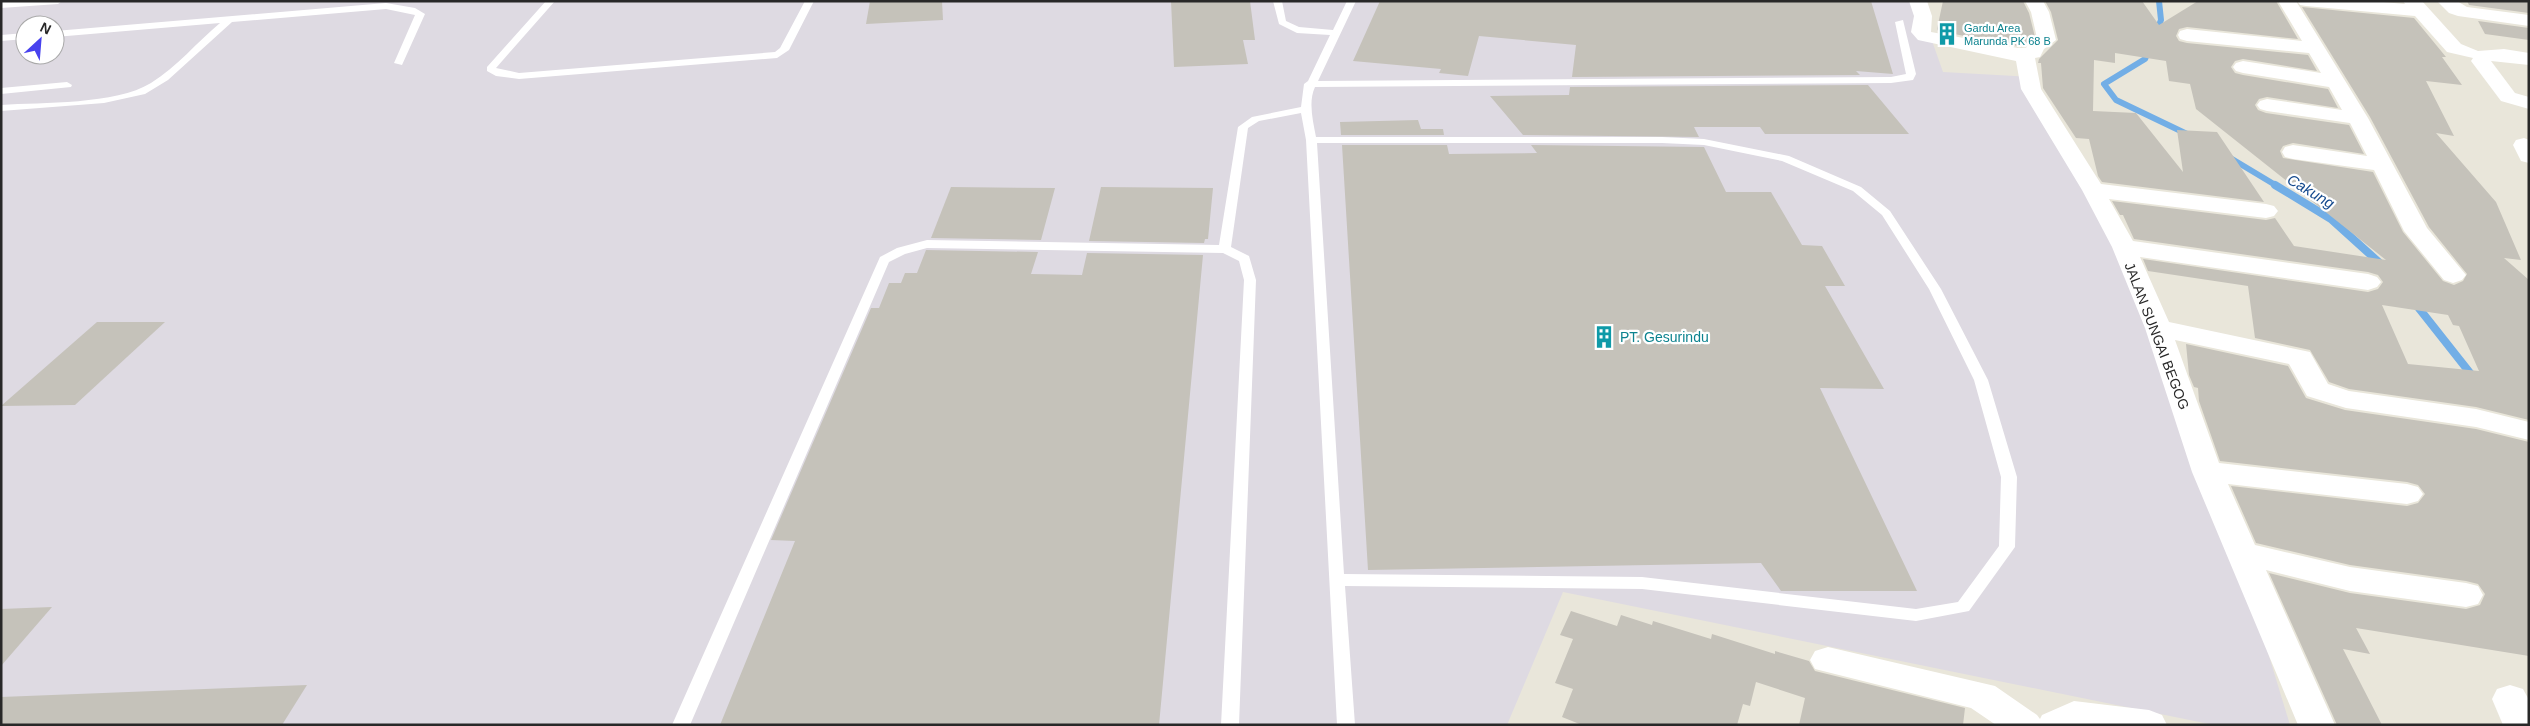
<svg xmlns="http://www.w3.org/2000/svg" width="2530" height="726" font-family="Helvetica,sans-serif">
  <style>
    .industrial { fill: #dedae2; fill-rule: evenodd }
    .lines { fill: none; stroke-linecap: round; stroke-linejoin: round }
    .stream-far1 { stroke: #72aee6; stroke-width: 6 }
    .stream { stroke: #72aee6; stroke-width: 8 }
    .building { fill: #c5c2ba; fill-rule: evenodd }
    .lane { fill: #fff; fill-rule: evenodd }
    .street { fill: #fff; fill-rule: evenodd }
    .labels { text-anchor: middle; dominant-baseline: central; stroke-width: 4.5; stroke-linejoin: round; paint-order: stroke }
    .far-culture-label { font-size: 11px; fill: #0d838f; stroke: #fff; text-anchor: start }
    .street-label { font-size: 14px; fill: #282828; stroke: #fff }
    .culture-label { font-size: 14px; fill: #0d838f; stroke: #fff; text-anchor: start }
    .water-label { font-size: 15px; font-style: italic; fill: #154a8e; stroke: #fff }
  </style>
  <rect width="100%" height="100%" fill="#e9e6da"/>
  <path class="industrial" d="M 1,1 L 1918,1 L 1943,72 L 2033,77 L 2165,314 L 2290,725 L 2214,725 L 1563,592 L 1507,725 L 1,725 ZM 25,25 L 55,25 L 55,55 L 25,55 Z"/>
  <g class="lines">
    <g class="stream-far1">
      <polyline points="2155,35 2161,20 2159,1"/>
      <polyline points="2150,47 2145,59 2104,84 2116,100 2187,134"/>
      <polyline points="2227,156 2277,186"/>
    </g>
    <g class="stream">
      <polyline points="2275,185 2331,219 2383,266"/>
      <polyline points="2414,302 2474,378"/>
    </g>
  </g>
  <g class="building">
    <polygon points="870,1 942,1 943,20 866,24"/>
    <polygon points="1171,1 1250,1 1255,40 1243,40 1248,64 1174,67"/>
    <polygon points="1380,1 1871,1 1893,74 1856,71 1860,75 1572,77 1576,45 1479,36 1468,76 1439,73 1441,69 1353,61"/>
    <polygon points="1943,1 2023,1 2029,13 2035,37 2028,40 2025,46 2018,46 1938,31 1937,29"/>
    <path d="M 2045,1 L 2142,1 L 2159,25 L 2198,1 L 2276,1 L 2298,39 L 2187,27 L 2179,29 L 2176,36 L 2179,41 L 2187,43 L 2308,55 L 2317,71 L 2243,59 L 2235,61 L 2231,67 L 2235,73 L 2243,75 L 2328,89 L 2338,108 L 2267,97 L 2259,99 L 2255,105 L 2258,110 L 2266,113 L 2349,125 L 2364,154 L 2293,143 L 2283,146 L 2280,151 L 2283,158 L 2373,172 L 2403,232 L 2443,281 L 2454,285 L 2463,281 L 2467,274 L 2429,227 L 2370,117 L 2302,7 L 2414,18 L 2446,57 L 2442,57 L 2462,85 L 2426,81 L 2454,136 L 2436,133 L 2496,202 L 2521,260 L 2504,258 L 2529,280 L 2529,420 L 2476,407 L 2349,389 L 2329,382 L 2310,350 L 2255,338 L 2248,286 L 2148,271 L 2143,259 L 2368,292 L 2378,289 L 2383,282 L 2378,275 L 2368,272 L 2134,239 L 2123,215 L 2120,215 L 2112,201 L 2266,220 L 2275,218 L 2294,246 L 2386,260 L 2196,109 L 2190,84 L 2169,81 L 2166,61 L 2115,53 L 2115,63 L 2094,60 L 2093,111 L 2136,113 L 2183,172 L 2177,130 L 2217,132 L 2264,202 L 2102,182 L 2098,176 L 2089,139 L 2076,138 L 2043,88 L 2041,63 L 2038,63 L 2039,59 L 2058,40 L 2051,12 ZM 2382,305 L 2448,315 L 2453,325 L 2459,326 L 2479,371 L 2408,364 Z"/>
    <polygon points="2467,1 2529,1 2529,13 2469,5"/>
    <polygon points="2478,21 2529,28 2529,40 2485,34"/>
    <polygon points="1868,85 1909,134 1765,134 1760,127 1694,127 1699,137 1523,135 1490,96 1569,95 1570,87"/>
    <polygon points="1418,120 1421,129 1443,129 1444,135 1341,135 1340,122"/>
    <polygon points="1342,145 1447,145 1449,154 1537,153 1531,145 1704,147 1726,192 1771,192 1802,245 1822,246 1845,286 1825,286 1884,389 1820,388 1917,591 1781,591 1761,563 1368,570"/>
    <polygon points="951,187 1055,188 1041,240 931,238"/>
    <polygon points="1101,187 1213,188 1208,239 1205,239 1204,243 1089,241"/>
    <polygon points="926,250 1038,252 1031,274 1082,275 1087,253 1203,255 1159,725 720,725 795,541 771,540 871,308 879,308 889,283 901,283 905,273 917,273"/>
    <polygon points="97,322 165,322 75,405 1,406"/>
    <polygon points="2186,344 2288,366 2306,398 2345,410 2476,429 2529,442 2529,656 2356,628 2370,654 2343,649 2382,725 2337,725 2269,573 2350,593 2466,609 2480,605 2485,594 2478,584 2466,581 2350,565 2256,543 2231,486 2407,506 2418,503 2425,494 2418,485 2407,482 2220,461 2199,401 2198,388 2194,387 2189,375"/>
    <polygon points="52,607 1,666 1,609"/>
    <polygon points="1571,611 1617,626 1621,615 1652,625 1653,621 1711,639 1712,634 1775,654 1775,651 1809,661 1815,671 1965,708 1963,725 1799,725 1805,698 1756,682 1750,706 1743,704 1737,725 1582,725 1562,717 1573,689 1555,683 1573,639 1560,635"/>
    <polygon points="307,685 282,725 1,725 1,697"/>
  </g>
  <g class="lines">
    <g class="lane">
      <polygon points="62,1 58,4 1,8 1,2"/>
      <polygon points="546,1 555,1 496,68 519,73 775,52 780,48 805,1 814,1 789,50 777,58 519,79 496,76 487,71 487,67"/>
      <path d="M 1273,1 L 1282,1 L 1286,21 L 1299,27 L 1333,30 L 1347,1 L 1356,1 L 1318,81 L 1891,77 L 1906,74 L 1895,22 L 1903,20 L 1916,74 L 1913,80 L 1891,83 L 1315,87 C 1308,102 1313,121 1316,137 L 1662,137 L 1704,139 L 1789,156 L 1861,187 L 1890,211 L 1941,289 L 1988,380 L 2017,477 L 2015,547 L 1969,611 L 1916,621 L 1642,589 L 1345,586 L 1355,725 L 1337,725 L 1306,140 L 1301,113 L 1259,121 L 1248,128 L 1231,247 L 1249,256 L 1256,280 L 1239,725 L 1221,725 L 1244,280 L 1239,261 L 1223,253 L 927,248 L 905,254 L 889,262 L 690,725 L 672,725 L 880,257 L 897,248 L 927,240 L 1219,245 L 1238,127 L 1252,117 L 1301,107 L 1304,84 L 1308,81 L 1330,35 L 1297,33 L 1279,24 ZM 1317,143 L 1662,143 L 1704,145 L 1782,161 L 1853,191 L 1882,215 L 1929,289 L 1974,380 L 2001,477 L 1999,546 L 1958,602 L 1916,609 L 1642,577 L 1344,574 Z"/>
      <path d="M 386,3 L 415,8 L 425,14 L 402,65 L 394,63 L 415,15 L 386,9 L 232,22 L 168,80 L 145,94 L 104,103 L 1,111 L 1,105 C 43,102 115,105 151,83 C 177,67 197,42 220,23 L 55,37 L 55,31 Z"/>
      <polygon points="25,33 25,39 1,41 1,35"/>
      <polygon points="67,82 72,85 71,87 1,94 1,88"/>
    </g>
    <g class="street">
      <polygon points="1909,1 1927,1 1932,16 1931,32 2018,48 2026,48 2029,42 2037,38 2031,12 2025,1 2043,1 2049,12 2056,40 2044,49 2040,57 2035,58 2041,89 2101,184 2266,204 2274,206 2278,211 2274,216 2266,218 2109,199 2133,241 2368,274 2377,277 2381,282 2377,287 2368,290 2140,257 2169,322 2310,352 2328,384 2349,391 2476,409 2529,422 2529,440 2476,427 2346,408 2307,396 2289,364 2175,340 2219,463 2407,484 2418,487 2423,494 2418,501 2407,504 2228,484 2255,545 2350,567 2466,583 2478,586 2483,595 2478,604 2466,607 2350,591 2266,570 2335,725 2298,725 2192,472 2145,328 2112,247 2082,190 2021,89 2016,61 1918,40 1911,32 1914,16"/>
      <polygon points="2278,1 2296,1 2368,118 2427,228 2466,275 2462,280 2453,283 2444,280 2404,231 2374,170 2293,159 2285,157 2282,152 2285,147 2293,145 2367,156 2350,123 2267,111 2260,109 2257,105 2260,101 2267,99 2342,110 2329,87 2243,73 2236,71 2233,67 2236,63 2243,61 2321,73 2309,53 2187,41 2180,39 2178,35 2180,31 2187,29 2302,41"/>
      <polygon points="2297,1 2372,1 2405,4 2403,1 2422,1 2461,44 2478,51 2504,49 2529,53 2529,65 2491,61 2515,93 2529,97 2529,109 2501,101 2471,61 2473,58 2447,52 2415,16 2306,6 2300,5"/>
      <polygon points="2437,1 2457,1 2467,7 2529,15 2529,26 2458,16 2449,13"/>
      <polygon points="2524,138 2529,140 2529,163 2521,161 2513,145 2516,140"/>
      <polygon points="1828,647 1995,686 2037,715 2040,719 2042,715 2074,701 2149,710 2162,715 2167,725 1996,725 1971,708 1815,669 1810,660 1815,651"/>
      <polygon points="2510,685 2523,689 2529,700 2529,725 2503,725 2492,699 2497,689"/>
    </g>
  </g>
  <defs>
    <symbol id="building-bare" viewBox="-9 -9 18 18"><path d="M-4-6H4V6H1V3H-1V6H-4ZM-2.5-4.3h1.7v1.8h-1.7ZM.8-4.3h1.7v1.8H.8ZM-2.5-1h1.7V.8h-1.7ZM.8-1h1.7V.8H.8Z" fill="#0f9aa8" stroke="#fff" stroke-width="2.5" paint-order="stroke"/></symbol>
  </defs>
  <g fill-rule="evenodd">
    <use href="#building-bare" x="1931" y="18" width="32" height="32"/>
    <use href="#building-bare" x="1588" y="321" width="32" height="32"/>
  </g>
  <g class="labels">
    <g class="far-culture-label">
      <text x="1964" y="28">Gardu Area<tspan x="1964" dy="13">Marunda PK 68 B</tspan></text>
    </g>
    <g class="street-label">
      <text transform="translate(2157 336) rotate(69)">JALAN SUNGAI BEGOG</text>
    </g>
    <g class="culture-label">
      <text x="1620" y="337">PT. Gesurindu</text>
    </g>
    <g class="water-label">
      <text transform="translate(2311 191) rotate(31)">Cakung</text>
    </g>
  </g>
  <rect width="2530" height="726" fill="none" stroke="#282828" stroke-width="5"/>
  <g transform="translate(40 40) rotate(26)"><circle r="24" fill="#ffffff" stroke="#a9a9a9"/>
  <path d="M0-4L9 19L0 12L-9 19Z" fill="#4842ee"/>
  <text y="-8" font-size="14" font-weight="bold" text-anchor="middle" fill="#282828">N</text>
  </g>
</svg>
